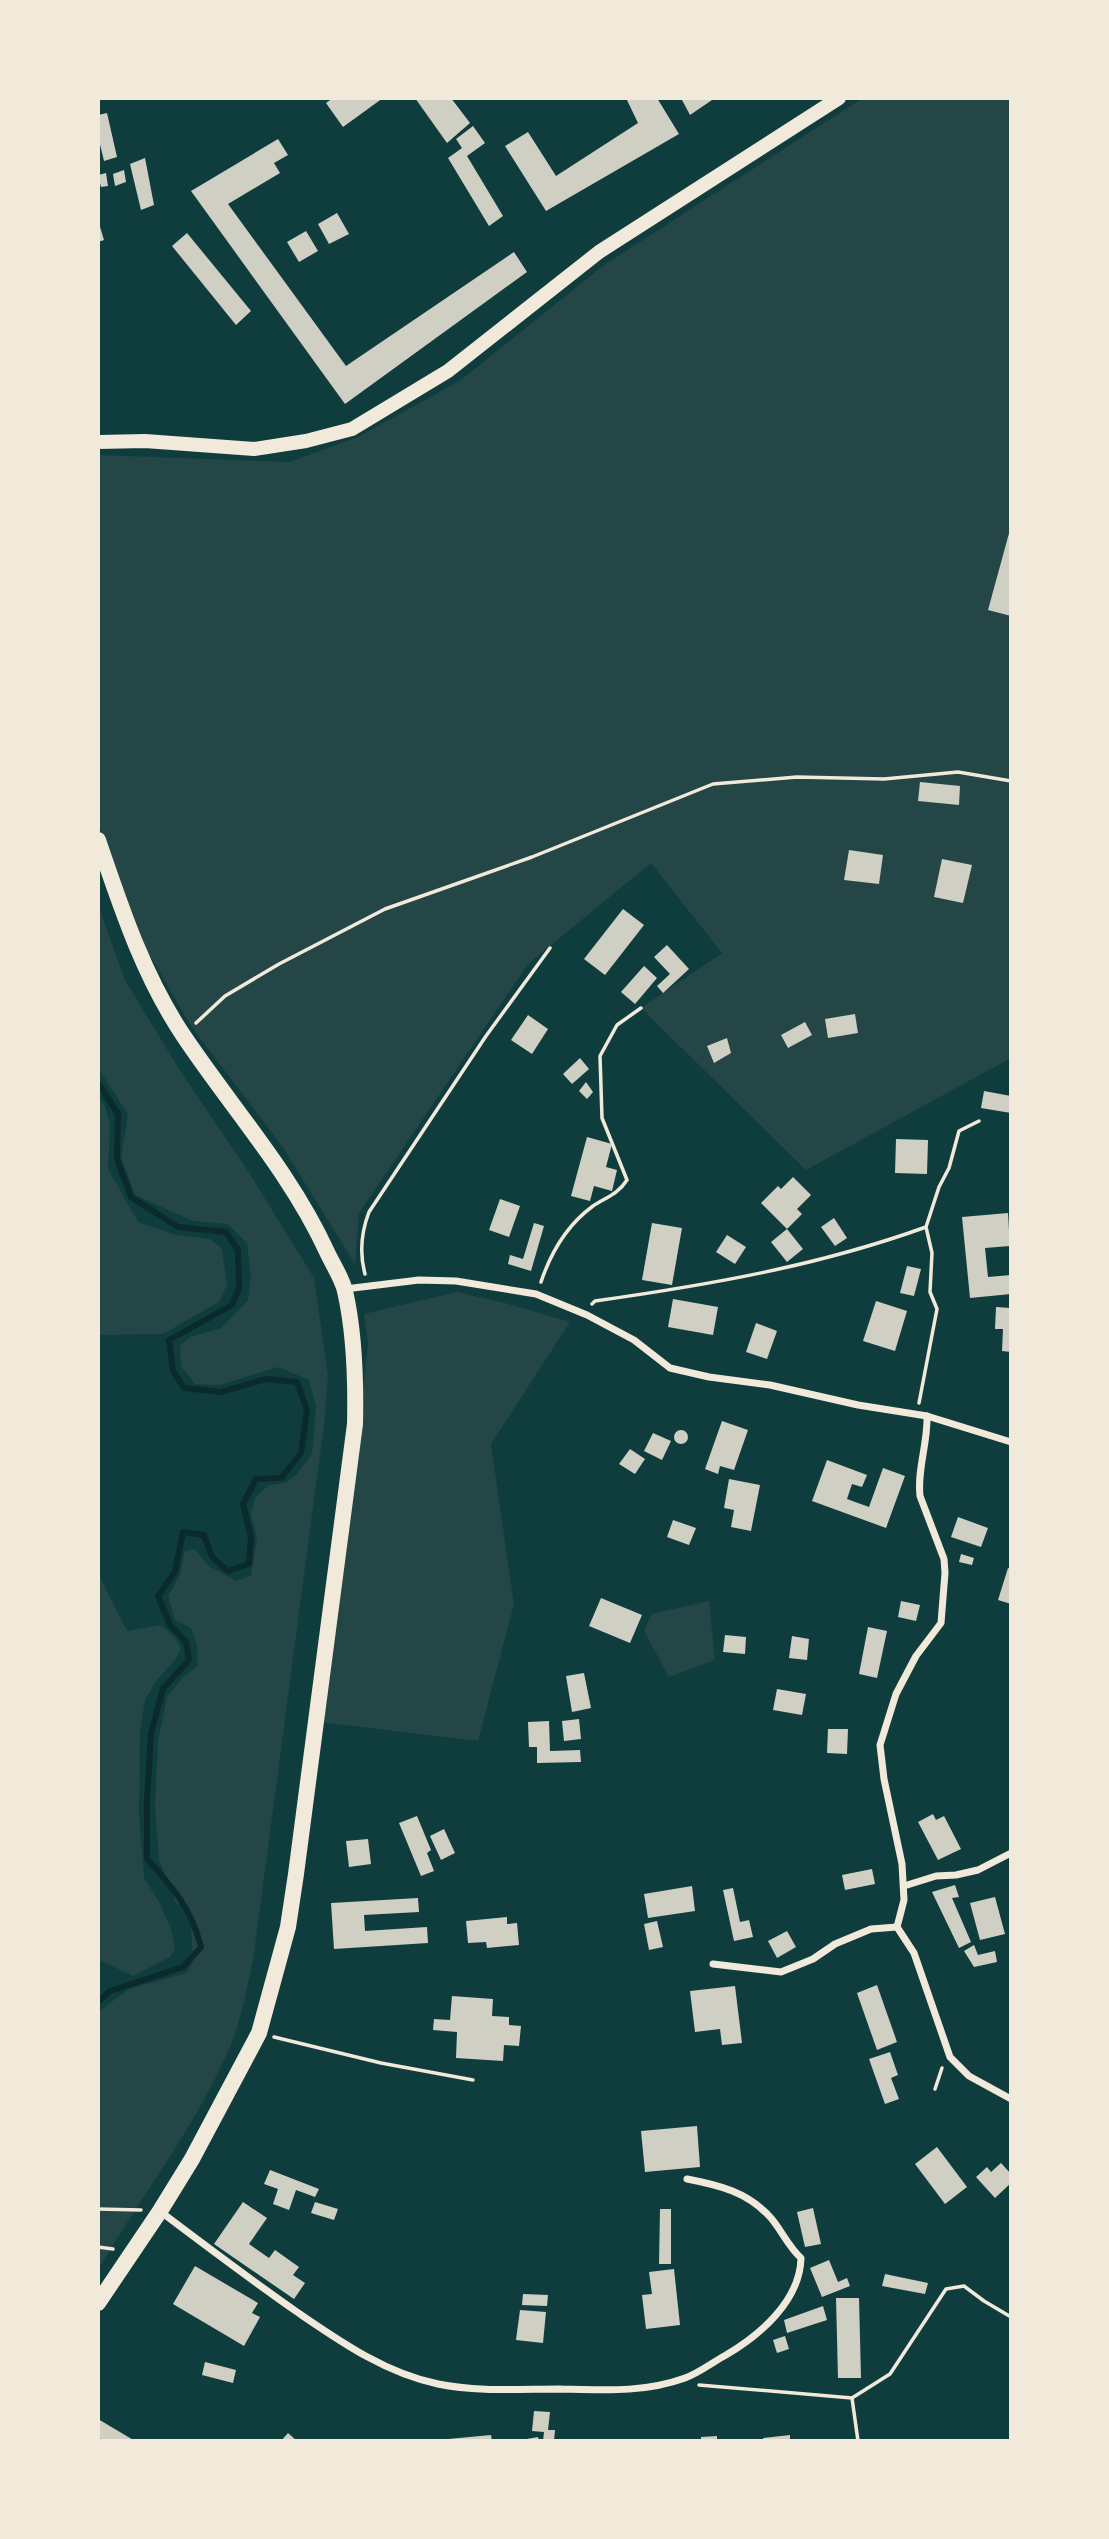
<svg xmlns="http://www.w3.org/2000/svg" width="1109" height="2539" font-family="Quicksand,sans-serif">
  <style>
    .green { fill: #244646 }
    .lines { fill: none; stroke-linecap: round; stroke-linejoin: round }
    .stream { stroke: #0a2a2b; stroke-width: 6 }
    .building { fill: #cfcfc3 }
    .path { stroke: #f1e9da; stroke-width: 3.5 }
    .minor { stroke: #f1e9da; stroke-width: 7 }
    .secondary { stroke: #f1e9da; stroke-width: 14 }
    .trunk { stroke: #f1e9da; stroke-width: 16 }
  </style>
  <rect width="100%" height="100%" fill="#0f3d3e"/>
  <g class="green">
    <polygon points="863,98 1011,98 1011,1058 806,1170 641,1008 722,953 651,863 528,964 359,1213 355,1264 284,1149 191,1026 146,949 98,822 98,455 290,462 358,437 461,380 604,265"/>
    <path d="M 98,905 L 125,980 L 179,1069 L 248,1171 L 314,1278 L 328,1375 L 324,1424 L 253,1961 C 246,1990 241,2022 229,2049 C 195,2128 141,2196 98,2270 L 98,2012 L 129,1989 L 186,1973 L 193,1961 L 190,1909 L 176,1903 L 159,1860 L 155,1805 L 158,1741 L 167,1697 L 184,1676 L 198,1666 L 197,1645 L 191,1628 L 175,1620 L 168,1596 L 180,1575 L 185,1551 L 194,1549 L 209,1566 L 236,1581 L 251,1576 L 257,1537 L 251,1516 L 255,1498 L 269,1485 L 285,1483 L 296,1475 L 312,1454 L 316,1407 L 309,1380 L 278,1367 L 220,1385 L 195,1384 L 181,1366 L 180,1346 L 190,1337 L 221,1328 L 248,1300 L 251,1277 L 247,1243 L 228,1224 L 193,1221 L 135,1195 L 121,1157 L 128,1114 L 98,1068 Z"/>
    <polygon points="98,1097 105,1106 110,1125 108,1169 138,1222 176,1235 210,1239 222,1249 227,1285 219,1302 163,1334 98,1335"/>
    <polygon points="457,1292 505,1303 570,1322 491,1444 514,1604 478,1741 319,1722 338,1618 368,1343 364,1314"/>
    <polygon points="98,1573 127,1631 161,1625 176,1639 181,1649 175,1660 156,1681 145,1700 140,1732 139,1812 144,1878 159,1902 171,1929 175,1949 170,1957 133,1976 98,1959"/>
    <polygon points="709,1601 715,1660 669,1677 644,1631 652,1614"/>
  </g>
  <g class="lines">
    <path class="stream" d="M 98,1083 L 118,1114 L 117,1159 L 131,1197 L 178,1227 L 226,1232 L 238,1250 L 239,1288 L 232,1305 L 169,1340 L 173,1371 L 184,1388 L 221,1392 L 266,1379 L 297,1382 L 307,1410 L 301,1453 L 281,1478 L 256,1479 L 243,1504 L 251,1537 L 249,1564 L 228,1571 L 212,1557 L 204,1535 L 183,1532 L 175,1572 L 158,1596 L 170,1625 L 186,1642 L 189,1660 L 163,1689 L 151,1733 L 147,1801 L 147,1859 C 174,1889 191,1908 201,1947 L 183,1967 L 110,1991 L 98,2002"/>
  </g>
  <g class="building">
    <polygon points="333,98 383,98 343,127 326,103"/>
    <polygon points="415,98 451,98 470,123 447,143"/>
    <polygon points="626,98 657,98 679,134 546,211 505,146 528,132 556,176 638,123"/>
    <polygon points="681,98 715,98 690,115"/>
    <polygon points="107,113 117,157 104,161 98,136 98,115"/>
    <polygon points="473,126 485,143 467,156 503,216 489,226 448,158 462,148 456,139"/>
    <polygon points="278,139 288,155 274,163 280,173 228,204 346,366 514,252 527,272 345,404 191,191"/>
    <polygon points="145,158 154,205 141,210 130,164"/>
    <polygon points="124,170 126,182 115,186 113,174"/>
    <polygon points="106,173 108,186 101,187 98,175"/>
    <polygon points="337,213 349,234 329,244 318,224"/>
    <polygon points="98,220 104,240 98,242"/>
    <polygon points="306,231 318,251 299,262 287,242"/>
    <polygon points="187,233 251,311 236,325 172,246"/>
    <polygon points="1011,526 1011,616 988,610"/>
    <polygon points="920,782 960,786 959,805 918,801"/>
    <polygon points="849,850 883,855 879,884 844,880"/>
    <polygon points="942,859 972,865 963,903 934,897"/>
    <polygon points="623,909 644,925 605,975 584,959"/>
    <polygon points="667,945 689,969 663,993 657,986 670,974 654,957"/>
    <polygon points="644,966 657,978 635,1004 621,992"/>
    <polygon points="855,1014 858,1033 828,1038 825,1019"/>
    <polygon points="528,1015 548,1029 532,1054 511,1040"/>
    <polygon points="805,1022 812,1035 788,1048 781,1035"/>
    <polygon points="727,1038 731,1053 714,1063 707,1046"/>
    <polygon points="580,1058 589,1069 572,1084 563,1074"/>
    <polygon points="586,1082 593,1092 587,1099 579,1091"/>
    <polygon points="984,1091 1011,1096 1011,1113 981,1108"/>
    <polygon points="587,1137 612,1144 606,1167 617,1170 612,1191 594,1186 590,1201 571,1196"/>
    <polygon points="896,1139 928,1140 927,1174 895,1173"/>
    <polygon points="793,1177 811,1195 797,1209 802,1214 787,1229 761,1203 778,1186 781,1189"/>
    <polygon points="500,1199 520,1206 509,1237 489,1230"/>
    <polygon points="1008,1213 1010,1246 985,1248 988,1277 1011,1275 1011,1294 970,1298 962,1217"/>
    <polygon points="834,1218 847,1238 835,1246 821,1227"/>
    <polygon points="534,1223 544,1226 531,1271 508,1264 510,1255 523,1259"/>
    <polygon points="652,1223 682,1228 672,1285 642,1280"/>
    <polygon points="787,1229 803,1249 787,1262 771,1242"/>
    <polygon points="727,1235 746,1247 735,1264 716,1252"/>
    <polygon points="907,1266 921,1269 914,1296 900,1293"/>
    <polygon points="673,1299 718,1307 713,1335 668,1327"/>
    <polygon points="876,1301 907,1311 895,1351 863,1341"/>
    <polygon points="996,1307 1011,1308 1011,1352 1002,1351 1003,1329 995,1329"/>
    <polygon points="756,1323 777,1331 767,1359 746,1352"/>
    <polygon points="722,1421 748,1430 734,1470 720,1466 718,1474 705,1469"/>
    <circle cx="681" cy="1437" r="7"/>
    <polygon points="653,1433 671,1441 662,1460 644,1451"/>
    <polygon points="630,1449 645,1459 635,1474 619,1464"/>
    <polygon points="827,1460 867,1475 862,1487 852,1484 847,1499 869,1507 883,1468 905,1476 886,1528 812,1501"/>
    <polygon points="729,1479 760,1485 751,1531 731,1527 734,1510 724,1508"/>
    <polygon points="958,1517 988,1528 981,1547 951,1537"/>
    <polygon points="673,1520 696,1528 689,1545 667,1537"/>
    <polygon points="961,1554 974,1558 972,1565 959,1562"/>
    <polygon points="1008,1568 1011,1569 1011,1604 998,1600"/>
    <polygon points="601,1598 642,1615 630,1643 589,1626"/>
    <polygon points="901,1601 920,1605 916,1621 898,1617"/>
    <polygon points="868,1627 887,1631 877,1678 859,1674"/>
    <polygon points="725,1635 746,1637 745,1654 723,1652"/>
    <polygon points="792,1636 809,1639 807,1660 789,1658"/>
    <polygon points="584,1673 591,1708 572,1712 566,1676"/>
    <polygon points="777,1689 806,1694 802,1715 773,1710"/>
    <polygon points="579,1719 581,1739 564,1741 562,1721"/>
    <polygon points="549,1721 550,1751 580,1750 581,1762 537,1763 537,1747 529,1747 528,1722"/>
    <polygon points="828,1729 848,1729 847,1754 827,1753"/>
    <polygon points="933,1814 936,1820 944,1816 961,1849 938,1860 918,1822"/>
    <polygon points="417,1816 431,1850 427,1853 434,1871 421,1876 399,1823"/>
    <polygon points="444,1829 455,1853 441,1860 430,1836"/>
    <polygon points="368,1839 371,1864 349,1867 346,1841"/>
    <polygon points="872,1869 875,1884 845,1890 842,1875"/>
    <polygon points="955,1885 959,1897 952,1898 971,1942 959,1948 932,1892"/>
    <polygon points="692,1886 695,1911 648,1918 644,1894"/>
    <polygon points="733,1888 740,1922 749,1920 753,1937 734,1941 723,1890"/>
    <polygon points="995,1897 1005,1934 980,1940 970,1903"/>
    <polygon points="418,1898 419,1912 364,1915 365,1931 427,1927 428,1943 334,1949 331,1903"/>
    <polygon points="507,1917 507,1924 517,1923 519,1945 487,1948 486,1942 468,1943 466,1921"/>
    <polygon points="657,1921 663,1947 649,1950 644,1924"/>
    <polygon points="787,1931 796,1947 777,1958 768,1941"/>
    <polygon points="974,1945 978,1955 995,1951 997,1962 974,1967 964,1951"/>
    <polygon points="877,1985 897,2042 877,2050 857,1993"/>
    <polygon points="735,1986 742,2043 722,2045 720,2029 695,2032 690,1991"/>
    <polygon points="452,1996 493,1999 492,2016 509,2017 509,2025 521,2026 519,2046 504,2045 503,2061 456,2058 457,2032 433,2030 434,2019 450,2020"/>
    <polygon points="890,2052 898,2075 891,2078 899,2099 885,2104 869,2059"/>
    <polygon points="697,2126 700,2167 645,2172 641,2131"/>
    <polygon points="937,2147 967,2187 945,2204 915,2164"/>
    <polygon points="1001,2163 1011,2174 1011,2183 995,2198 976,2177 987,2167 991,2172"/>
    <polygon points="270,2170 319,2189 315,2197 296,2190 289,2210 273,2204 278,2189 264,2184"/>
    <polygon points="243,2202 267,2218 249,2244 269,2258 275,2250 299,2267 293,2275 305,2283 294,2299 214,2244"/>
    <polygon points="315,2202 338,2209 334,2220 311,2213"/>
    <polygon points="813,2208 821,2244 805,2247 797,2212"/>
    <polygon points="660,2209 671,2209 671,2264 659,2264"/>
    <polygon points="829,2260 838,2282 847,2278 850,2286 822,2297 810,2268"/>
    <polygon points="195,2266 258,2303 252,2313 260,2317 244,2346 173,2304"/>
    <polygon points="674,2269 680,2325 646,2329 642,2295 652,2294 649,2272"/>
    <polygon points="885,2274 928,2283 925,2294 882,2286"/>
    <polygon points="523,2294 548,2295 547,2306 522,2305"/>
    <polygon points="836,2298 859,2298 861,2378 838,2378"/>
    <polygon points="823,2306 827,2320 787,2333 784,2320"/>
    <polygon points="520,2310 546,2312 543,2343 516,2340"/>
    <polygon points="785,2336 789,2349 777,2353 773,2340"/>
    <polygon points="205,2362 236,2370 233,2383 202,2375"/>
    <polygon points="534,2411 550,2412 548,2430 555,2430 554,2441 543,2441 544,2432 532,2431"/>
    <polygon points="98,2419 135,2441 104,2441 98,2437"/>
    <polygon points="288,2433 297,2441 281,2441"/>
    <polygon points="491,2435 492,2441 448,2441 448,2439"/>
    <polygon points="790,2435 790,2441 764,2441 763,2438"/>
    <polygon points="717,2436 717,2441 701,2441 701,2437"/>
    <polygon points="538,2437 539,2441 521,2441 521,2440"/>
  </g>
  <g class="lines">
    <g class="path">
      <polyline points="196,1023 225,996 279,964 385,909 532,857 713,784 797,777 884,779 958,772 1011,781"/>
      <path d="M 365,1274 C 359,1252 361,1233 369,1212 L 486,1036 L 550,948"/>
      <path d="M 541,1282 C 551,1252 567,1225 593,1206 C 607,1197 618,1194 627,1180 L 602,1118 L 600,1056 L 617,1025 L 641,1008"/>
      <path d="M 592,1304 L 595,1301 C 708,1285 818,1266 926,1227"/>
      <polyline points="919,1403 937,1309 930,1292 932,1253 926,1227 939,1187 949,1168 959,1131 979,1121"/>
      <polyline points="274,2037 381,2063 473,2080"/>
      <polyline points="935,2089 942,2068"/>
      <polyline points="98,2209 141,2210"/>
      <polyline points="98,2247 113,2249"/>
      <polyline points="699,2385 852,2398 858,2441"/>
      <polyline points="852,2398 890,2374 946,2289 964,2286 984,2301 1011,2317"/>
    </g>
    <g class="minor">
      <polyline points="345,1289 419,1280 456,1281 536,1294 587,1315 634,1340 670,1368 709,1377 770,1385 858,1405 927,1416 1011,1442"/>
      <path d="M 927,1416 C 928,1443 917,1469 920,1496 L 944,1559 L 945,1573 L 941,1623 L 916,1656 L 896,1694 L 880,1745 L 884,1779 L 902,1864 L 904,1900 L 897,1927 L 914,1953 L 950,2057 L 969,2076 L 1011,2099"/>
      <polyline points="904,1886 936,1876 956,1875 978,1870 1011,1853"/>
      <polyline points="713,1964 781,1972 813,1959 835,1944 871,1929 897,1927"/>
      <path d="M 161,2212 C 206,2246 251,2280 297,2312 C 341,2342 385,2373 438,2384 C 477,2392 519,2389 559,2389 C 602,2390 644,2393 685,2378 C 699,2373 713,2362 726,2355 C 760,2335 800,2301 801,2258 C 788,2246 782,2231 771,2218 C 748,2192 719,2185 687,2179"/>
    </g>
    <polyline class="secondary" points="98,442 145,441 254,449 306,441 352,429 448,371 599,252 839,98"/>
    <path class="trunk" d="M 98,840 C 121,907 143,975 183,1035 C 231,1107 291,1173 327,1252 C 333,1265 342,1278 345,1291 C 355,1335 356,1380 355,1424 L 296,1874 L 288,1927 L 259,2033 L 192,2159 L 160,2211 L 98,2303"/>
  </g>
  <rect width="1109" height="2539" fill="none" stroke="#f1e9da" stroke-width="200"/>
</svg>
